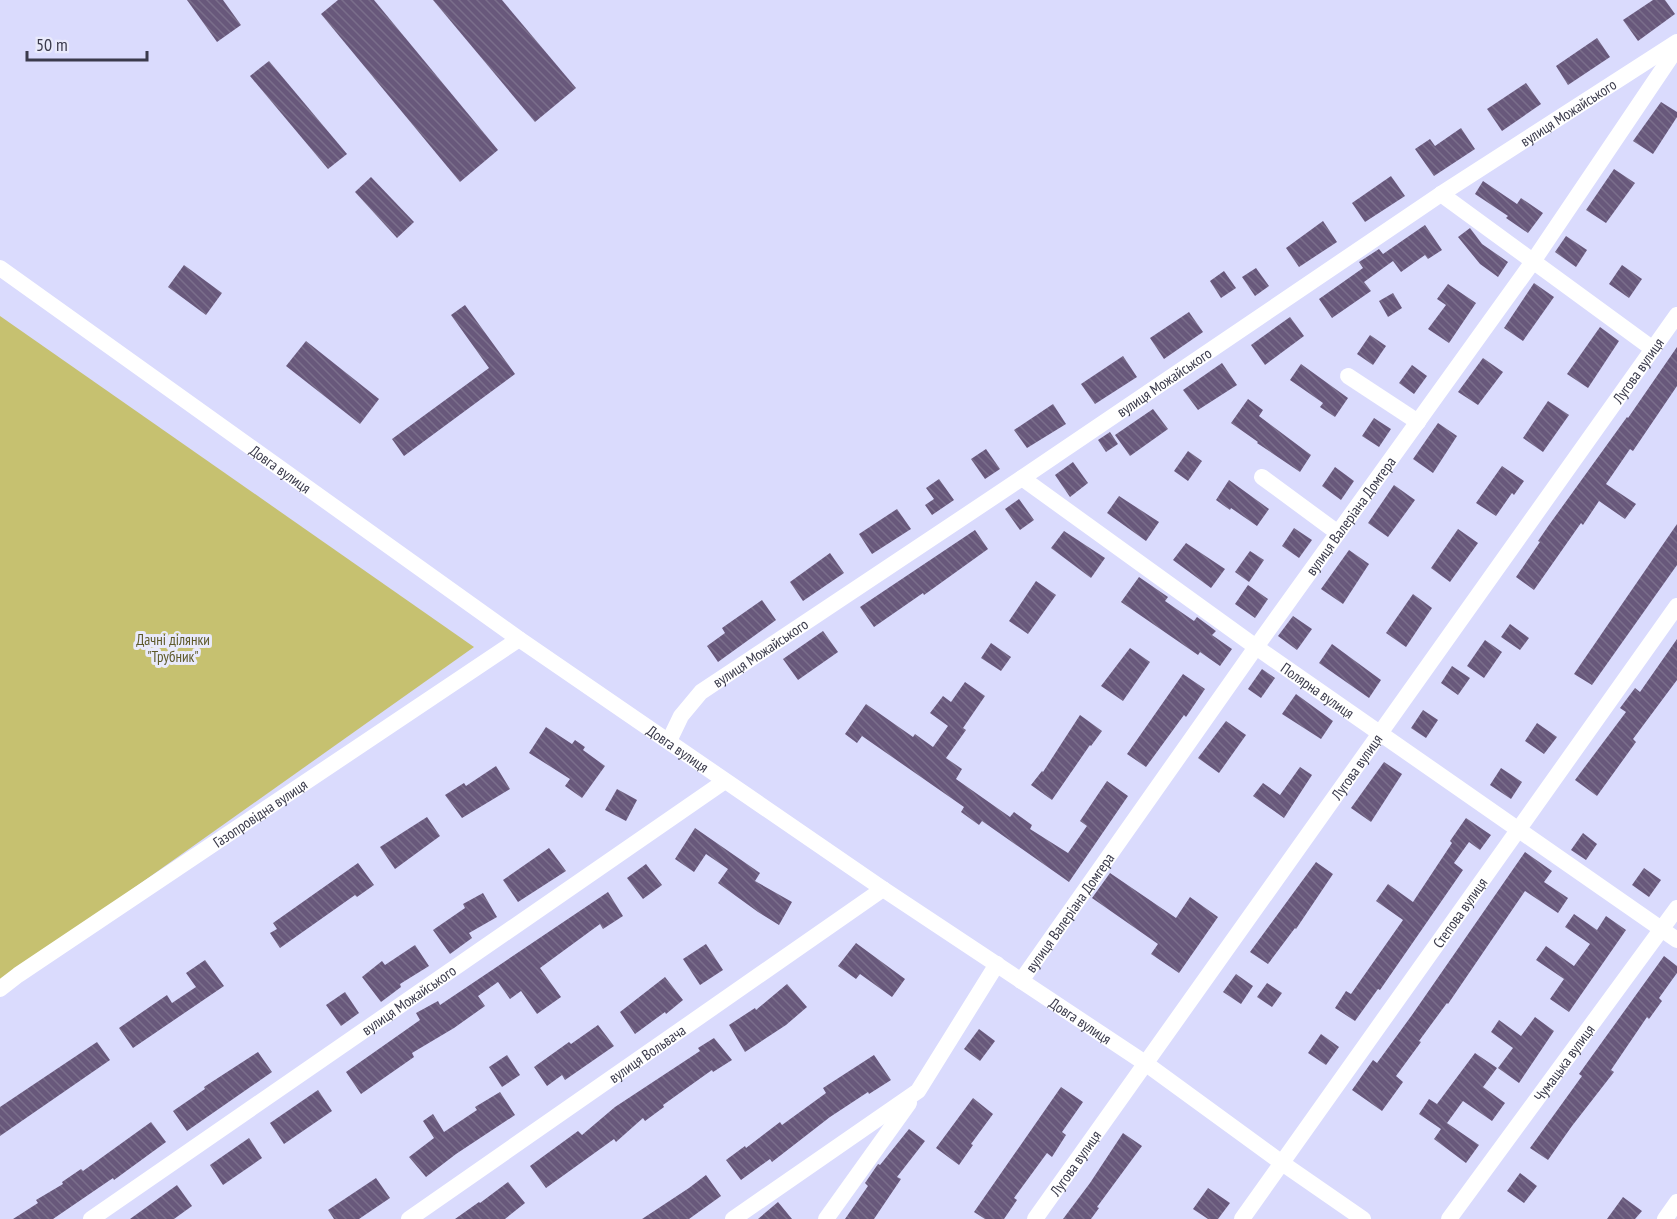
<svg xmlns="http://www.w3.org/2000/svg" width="1677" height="1219" font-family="'PT Sans Narrow',sans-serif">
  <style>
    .green { fill: #c6c170 }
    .building { fill: url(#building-back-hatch) }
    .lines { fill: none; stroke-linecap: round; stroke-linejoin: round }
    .minor { stroke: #fff; stroke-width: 16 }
    .labels { text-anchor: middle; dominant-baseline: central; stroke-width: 6; stroke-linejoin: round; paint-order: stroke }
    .street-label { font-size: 15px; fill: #3b3b4c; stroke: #e9eafb }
    .park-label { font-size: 15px; fill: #5d592a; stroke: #e9eafb }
  </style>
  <defs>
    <pattern id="building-back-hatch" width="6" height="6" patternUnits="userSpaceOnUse" patternTransform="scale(1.5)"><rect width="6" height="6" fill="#68587b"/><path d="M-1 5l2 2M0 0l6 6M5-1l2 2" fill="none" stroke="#7a6e8b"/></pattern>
  </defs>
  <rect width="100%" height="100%" fill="#dadbfd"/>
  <polygon class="green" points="0,316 474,647 0,983"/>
  <g class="building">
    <polygon points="187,0 223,0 241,25 217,42"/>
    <polygon points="338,0 374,0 498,150 460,182 321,14"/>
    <polygon points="433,0 502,0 576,88 535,122"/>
    <polygon points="1653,0 1665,0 1675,14 1638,41 1623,20"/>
    <polygon points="1597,38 1610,57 1568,85 1556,66"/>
    <polygon points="269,61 347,154 328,169 250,76"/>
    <polygon points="1526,83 1541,104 1502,131 1487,109"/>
    <polygon points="1661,102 1677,112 1677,117 1653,154 1633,141"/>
    <polygon points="1461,128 1475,149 1434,176 1415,149 1430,139 1435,146"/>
    <polygon points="1614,169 1635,183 1606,223 1586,210"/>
    <polygon points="1391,176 1405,196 1365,222 1352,203"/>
    <polygon points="371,177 414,222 397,238 355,192"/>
    <polygon points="1483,181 1517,204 1521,198 1543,213 1528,233 1506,218 1508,216 1475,194"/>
    <polygon points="1323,221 1337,242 1299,267 1286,248"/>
    <polygon points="1425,225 1442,250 1428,259 1425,255 1401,272 1393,261 1364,282 1371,291 1332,318 1319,299 1363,268 1359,262 1379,249 1383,254"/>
    <polygon points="1470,228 1482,244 1508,262 1498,277 1480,264 1458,237"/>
    <polygon points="1566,236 1587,250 1576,267 1555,252"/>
    <polygon points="184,265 222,293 206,315 168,287"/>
    <polygon points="1622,265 1642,279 1629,298 1609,284"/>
    <polygon points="1256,268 1269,286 1255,296 1242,277"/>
    <polygon points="1224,271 1236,288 1221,298 1210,281"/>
    <polygon points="1534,283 1554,297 1523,341 1504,328"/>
    <polygon points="1448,284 1476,303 1449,343 1428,329 1446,305 1437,299"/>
    <polygon points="1393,293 1402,308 1388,317 1379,301"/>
    <polygon points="465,305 515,374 404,456 392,439 489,368 451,315"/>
    <polygon points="1189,312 1203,332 1164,359 1150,338"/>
    <polygon points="1290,317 1304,336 1265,365 1251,345"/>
    <polygon points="1600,327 1619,341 1588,388 1567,374"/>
    <polygon points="1370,335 1386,346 1373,365 1357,354"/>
    <polygon points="306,341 379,399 360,424 286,366"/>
    <polygon points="1677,347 1677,386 1633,451 1630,449 1606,484 1636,504 1625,519 1599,501 1583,525 1581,523 1534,590 1516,577 1540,542 1538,541 1549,525 1627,417 1628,418"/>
    <polygon points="1123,356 1137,377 1095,404 1081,384"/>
    <polygon points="1483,358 1503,372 1478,405 1458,392"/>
    <polygon points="1222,363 1237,385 1198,410 1183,390"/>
    <polygon points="1301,364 1348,398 1335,417 1320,407 1323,403 1290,380"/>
    <polygon points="1412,365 1427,376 1414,394 1399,383"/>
    <polygon points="1248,399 1263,410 1259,416 1311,455 1300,472 1257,443 1258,442 1231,423"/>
    <polygon points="1548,401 1569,415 1543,452 1523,438"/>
    <polygon points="1053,404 1066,424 1027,448 1014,430"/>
    <polygon points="1153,409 1168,429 1130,456 1115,435"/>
    <polygon points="1374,418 1391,429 1379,447 1362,436"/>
    <polygon points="1438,423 1457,436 1433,473 1413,459"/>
    <polygon points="1110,432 1118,444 1106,452 1098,440"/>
    <polygon points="986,449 1000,469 985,479 971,459"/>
    <polygon points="1188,451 1202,461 1188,481 1174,471"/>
    <polygon points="1073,462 1088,483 1070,497 1055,475"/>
    <polygon points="1502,466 1524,481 1514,495 1512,493 1496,516 1476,503"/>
    <polygon points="1335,467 1354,481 1341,500 1322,486"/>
    <polygon points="939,479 954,500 932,515 925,505 934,499 926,488"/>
    <polygon points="1229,480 1269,509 1257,526 1231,508 1230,510 1216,500"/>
    <polygon points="1394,485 1415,500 1388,537 1368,523"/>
    <polygon points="1119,496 1159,522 1146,541 1107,513"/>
    <polygon points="1019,499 1034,520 1020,530 1005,509"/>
    <polygon points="897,509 911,529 872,554 859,534"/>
    <polygon points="1677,524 1677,565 1592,685 1574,674"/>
    <polygon points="1294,528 1312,540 1299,558 1282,546"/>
    <polygon points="1458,529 1478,543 1450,582 1431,568"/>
    <polygon points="975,530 988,549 924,595 923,593 874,627 860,607"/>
    <polygon points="1064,531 1105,558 1091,578 1051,548"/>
    <polygon points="1186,543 1225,569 1211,588 1173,560"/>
    <polygon points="1349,550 1369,564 1343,604 1321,589"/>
    <polygon points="1250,551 1264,560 1249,582 1235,572"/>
    <polygon points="830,553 844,573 803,601 790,582"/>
    <polygon points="1139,577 1168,597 1165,601 1194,621 1197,617 1216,631 1212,635 1232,649 1220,666 1200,652 1198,655 1121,602"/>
    <polygon points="1036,581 1056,595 1028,634 1009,621"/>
    <polygon points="1248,585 1268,599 1255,618 1235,604"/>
    <polygon points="1413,594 1432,608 1406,647 1386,633"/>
    <polygon points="762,600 776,620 718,662 707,646 725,633 722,628"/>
    <polygon points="1293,616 1312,629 1297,650 1278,636"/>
    <polygon points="1510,624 1529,638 1520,650 1501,637"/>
    <polygon points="823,631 838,652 798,680 783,659"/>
    <polygon points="1677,639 1677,680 1633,739 1636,742 1597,796 1575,780 1626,712 1620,708 1635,688 1640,692"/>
    <polygon points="1485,640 1502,652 1484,678 1467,666"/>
    <polygon points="991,643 1011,657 1001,671 981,658"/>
    <polygon points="1332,644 1381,680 1369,698 1319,663"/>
    <polygon points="1130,648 1150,662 1123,701 1101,686"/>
    <polygon points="1452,666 1470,678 1458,695 1441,683"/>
    <polygon points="1262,669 1275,678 1261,698 1248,689"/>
    <polygon points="1183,674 1205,689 1186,717 1184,715 1146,767 1127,754"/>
    <polygon points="965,682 985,696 963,728 966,730 946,758 962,769 956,779 1010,817 1014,812 1032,825 1030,829 1068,853 1087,826 1080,821 1107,781 1128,796 1069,882 982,821 979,825 961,812 964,807 862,736 857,743 845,734 866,704 913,737 915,734 933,747 948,726 930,713 943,696 951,702"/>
    <polygon points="1296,694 1333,721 1321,739 1282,714"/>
    <polygon points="1423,710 1438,720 1426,738 1411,728"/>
    <polygon points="1080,715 1102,731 1091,746 1090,745 1052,800 1031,785 1042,771 1043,772"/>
    <polygon points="1226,721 1246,735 1219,773 1198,758"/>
    <polygon points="1537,723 1557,737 1544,754 1525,741"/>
    <polygon points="546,727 572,744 575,740 585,747 583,750 605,766 582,798 565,786 570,779 529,753"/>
    <polygon points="1384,762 1402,774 1371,822 1351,808"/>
    <polygon points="496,766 510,789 462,818 445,795 464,783 466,786"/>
    <polygon points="1300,767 1312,775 1284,818 1253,796 1263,783 1280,795"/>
    <polygon points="1501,768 1522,782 1511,799 1490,785"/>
    <polygon points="617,789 637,800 626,821 605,810"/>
    <polygon points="427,817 440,836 395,869 380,847"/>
    <polygon points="1466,818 1491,835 1480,850 1469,842 1454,863 1463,870 1380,990 1378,989 1355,1021 1335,1008 1346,991 1351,994 1403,920 1376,901 1388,884 1413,902 1452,843 1450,841"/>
    <polygon points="695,828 760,873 755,881 792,902 779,925 758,912 718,883 728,869 706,854 694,872 675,859"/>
    <polygon points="1583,833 1597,844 1586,860 1571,850"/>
    <polygon points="549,848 566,871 518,902 503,880"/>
    <polygon points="1525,852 1552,871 1544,882 1568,898 1558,913 1525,891 1448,1004 1447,1003 1419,1041 1421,1042 1396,1076 1403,1082 1382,1111 1352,1090 1373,1060 1377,1063 1412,1015"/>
    <polygon points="1316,862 1333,874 1296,929 1295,928 1268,964 1250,952"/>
    <polygon points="358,863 374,885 357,897 355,895 280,948 270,933 277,929 273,923"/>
    <polygon points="646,864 662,885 643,899 627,878"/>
    <polygon points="1644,868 1661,880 1649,897 1632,885"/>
    <polygon points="1110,873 1176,918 1190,897 1218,917 1179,973 1151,954 1158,944 1092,898"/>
    <polygon points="608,892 623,916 603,929 600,924 540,968 561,997 537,1014 521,991 510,999 498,982 478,996 485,1006 454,1028 412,1053 414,1057 361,1094 346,1072 420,1020 416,1013 438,1001 440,1005"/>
    <polygon points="483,893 497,917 469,933 472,938 450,954 433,930 465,908 463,904"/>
    <polygon points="1574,914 1597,930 1606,916 1626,930 1569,1012 1550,999 1564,979 1536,960 1546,946 1574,966 1590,944 1565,927"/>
    <polygon points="856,943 905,979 892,997 860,974 856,979 838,966"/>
    <polygon points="706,944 723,970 700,985 683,959"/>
    <polygon points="415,945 429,966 400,984 401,987 381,1002 362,977 382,961 385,965"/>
    <polygon points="1664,956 1677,966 1677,973 1659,998 1662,1001 1649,1019 1647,1017 1611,1070 1614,1072 1572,1126 1548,1160 1530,1148 1582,1076 1579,1074"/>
    <polygon points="205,960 224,986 133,1048 119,1028 167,995 172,1003 196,987 186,973"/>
    <polygon points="1236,974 1253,986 1241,1004 1223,992"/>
    <polygon points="665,977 683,1000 666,1014 665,1012 635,1034 620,1012"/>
    <polygon points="1267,983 1282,993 1272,1007 1257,997"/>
    <polygon points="787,984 807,1007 786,1025 745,1052 729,1025 755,1008 756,1010"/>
    <polygon points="345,992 359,1013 341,1026 326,1005"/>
    <polygon points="1535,1017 1554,1031 1519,1083 1498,1068 1513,1048 1491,1032 1499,1020 1521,1036"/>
    <polygon points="598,1025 614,1046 565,1080 562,1075 547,1086 534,1067 569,1042 571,1044"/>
    <polygon points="979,1029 995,1041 980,1061 964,1049"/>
    <polygon points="1321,1034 1339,1047 1326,1065 1308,1053"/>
    <polygon points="714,1038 732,1060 713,1072 712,1070 663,1105 664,1107 645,1121 643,1118 616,1142 614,1139 546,1188 530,1166 578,1131 582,1135 615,1107 700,1051 698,1048"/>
    <polygon points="97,1042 110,1060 0,1136 0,1107"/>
    <polygon points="258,1052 272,1072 187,1131 173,1111 205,1089 204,1087"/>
    <polygon points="1475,1053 1497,1068 1483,1087 1505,1103 1492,1121 1463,1101 1447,1123 1479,1145 1466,1163 1434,1139 1441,1129 1419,1114 1429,1099 1437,1104"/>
    <polygon points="507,1055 520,1075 502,1087 489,1067"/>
    <polygon points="874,1055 891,1080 869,1094 868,1092 830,1117 772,1162 770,1159 741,1180 726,1160 745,1146 746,1148 780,1122 782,1125 826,1093 823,1088"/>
    <polygon points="1061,1087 1083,1102 1062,1132 1066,1135 1052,1157 1047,1153 1014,1198 1017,1200 1004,1219 985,1219 974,1212"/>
    <polygon points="318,1090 332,1111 284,1144 270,1123"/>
    <polygon points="500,1092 515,1115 456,1154 426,1177 409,1157 434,1138 423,1121 433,1114 444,1132 477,1110 475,1107"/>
    <polygon points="973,1098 993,1114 971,1144 973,1145 959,1165 936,1148"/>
    <polygon points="151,1122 166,1142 114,1180 113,1178 53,1219 13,1219 38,1203 36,1200 63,1184 62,1182 81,1169 83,1171"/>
    <polygon points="909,1129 925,1141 897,1177 901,1179 874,1219 845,1219 868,1186 865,1183 878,1164 880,1165"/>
    <polygon points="1123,1133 1142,1146 1097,1207 1099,1208 1091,1219 1063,1219 1090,1183"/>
    <polygon points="249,1138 262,1158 223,1185 210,1165"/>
    <polygon points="1520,1173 1537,1186 1524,1203 1507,1191"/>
    <polygon points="706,1175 721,1196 689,1219 642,1219 689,1188"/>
    <polygon points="376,1178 390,1198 359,1219 334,1219 328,1210"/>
    <polygon points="508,1182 525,1203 505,1219 455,1219 479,1202 480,1203"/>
    <polygon points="177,1185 192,1206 174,1219 130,1219"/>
    <polygon points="1208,1188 1230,1203 1218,1219 1208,1219 1193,1209"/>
    <polygon points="1623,1197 1642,1211 1635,1219 1607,1219"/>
    <polygon points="778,1202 792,1219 758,1219"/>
  </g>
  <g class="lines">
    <g class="minor">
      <polyline points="1441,194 1653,349"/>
      <path id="s1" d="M 0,268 L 519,639 L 883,889 L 1145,1063 L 1282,1163 L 1363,1219"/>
      <polyline points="1348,376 1418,422"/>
      <polyline points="1262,477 1338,533"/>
      <path id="s2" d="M 1022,478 L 1256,647 L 1677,940"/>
      <path id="s3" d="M 669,741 L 681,716 L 701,692 L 1022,478 L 1441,194 L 1677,42"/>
      <path id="s4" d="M 1021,981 L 1256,647 L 1534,260 L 1677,48"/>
      <path id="s5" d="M 0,989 L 18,975 L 519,639"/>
      <path id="s6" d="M 91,1219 L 725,781"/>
      <path id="s7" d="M 409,1219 L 883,889"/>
      <polyline points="733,1219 918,1091 997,964"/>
      <polyline points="826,1219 909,1103"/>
      <path id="s8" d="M 1035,1219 L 1677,315"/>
      <path id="s9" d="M 1242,1219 L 1677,606"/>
      <path id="s10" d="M 1449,1219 L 1677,908"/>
      <polyline points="1665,1219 1677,1202"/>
    </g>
  </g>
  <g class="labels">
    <g class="street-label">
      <text stroke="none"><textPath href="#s3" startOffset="1102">вулиця Можайського</textPath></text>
      <text stroke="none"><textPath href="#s8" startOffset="1041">Лугова вулиця</textPath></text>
      <text stroke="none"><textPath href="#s3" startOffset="616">вулиця Можайського</textPath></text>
      <text stroke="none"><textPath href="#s1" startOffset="345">Довга вулиця</textPath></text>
      <text stroke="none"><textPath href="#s4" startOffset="570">вулиця Валеріана Домгера</textPath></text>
      <text stroke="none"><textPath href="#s3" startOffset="130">вулиця Можайського</textPath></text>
      <text stroke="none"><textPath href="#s2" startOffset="364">Полярна вулиця</textPath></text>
      <text stroke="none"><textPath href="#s1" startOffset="831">Довга вулиця</textPath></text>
      <text stroke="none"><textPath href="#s8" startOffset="555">Лугова вулиця</textPath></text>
      <text stroke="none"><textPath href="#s5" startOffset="314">Газопровідна вулиця</textPath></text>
      <text stroke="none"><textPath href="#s4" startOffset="84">вулиця Валеріана Домгера</textPath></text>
      <text stroke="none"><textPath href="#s9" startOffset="376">Степова вулиця</textPath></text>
      <text stroke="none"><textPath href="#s6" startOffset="386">вулиця Можайського</textPath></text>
      <text stroke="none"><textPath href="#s1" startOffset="1317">Довга вулиця</textPath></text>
      <text stroke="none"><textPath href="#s7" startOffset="290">вулиця Вольвача</textPath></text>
      <text stroke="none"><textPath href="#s10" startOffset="194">Чумацька вулиця</textPath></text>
      <text stroke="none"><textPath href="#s8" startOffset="69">Лугова вулиця</textPath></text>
    </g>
    <g class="park-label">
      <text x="173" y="639">Дачні ділянки<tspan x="173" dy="17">"Трубник"</tspan></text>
    </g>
  </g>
  <path d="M27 51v9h120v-9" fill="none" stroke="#3b3b4c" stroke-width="3"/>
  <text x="36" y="51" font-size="18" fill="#3b3b4c" stroke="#e9eafb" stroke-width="4.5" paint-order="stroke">50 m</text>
</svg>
